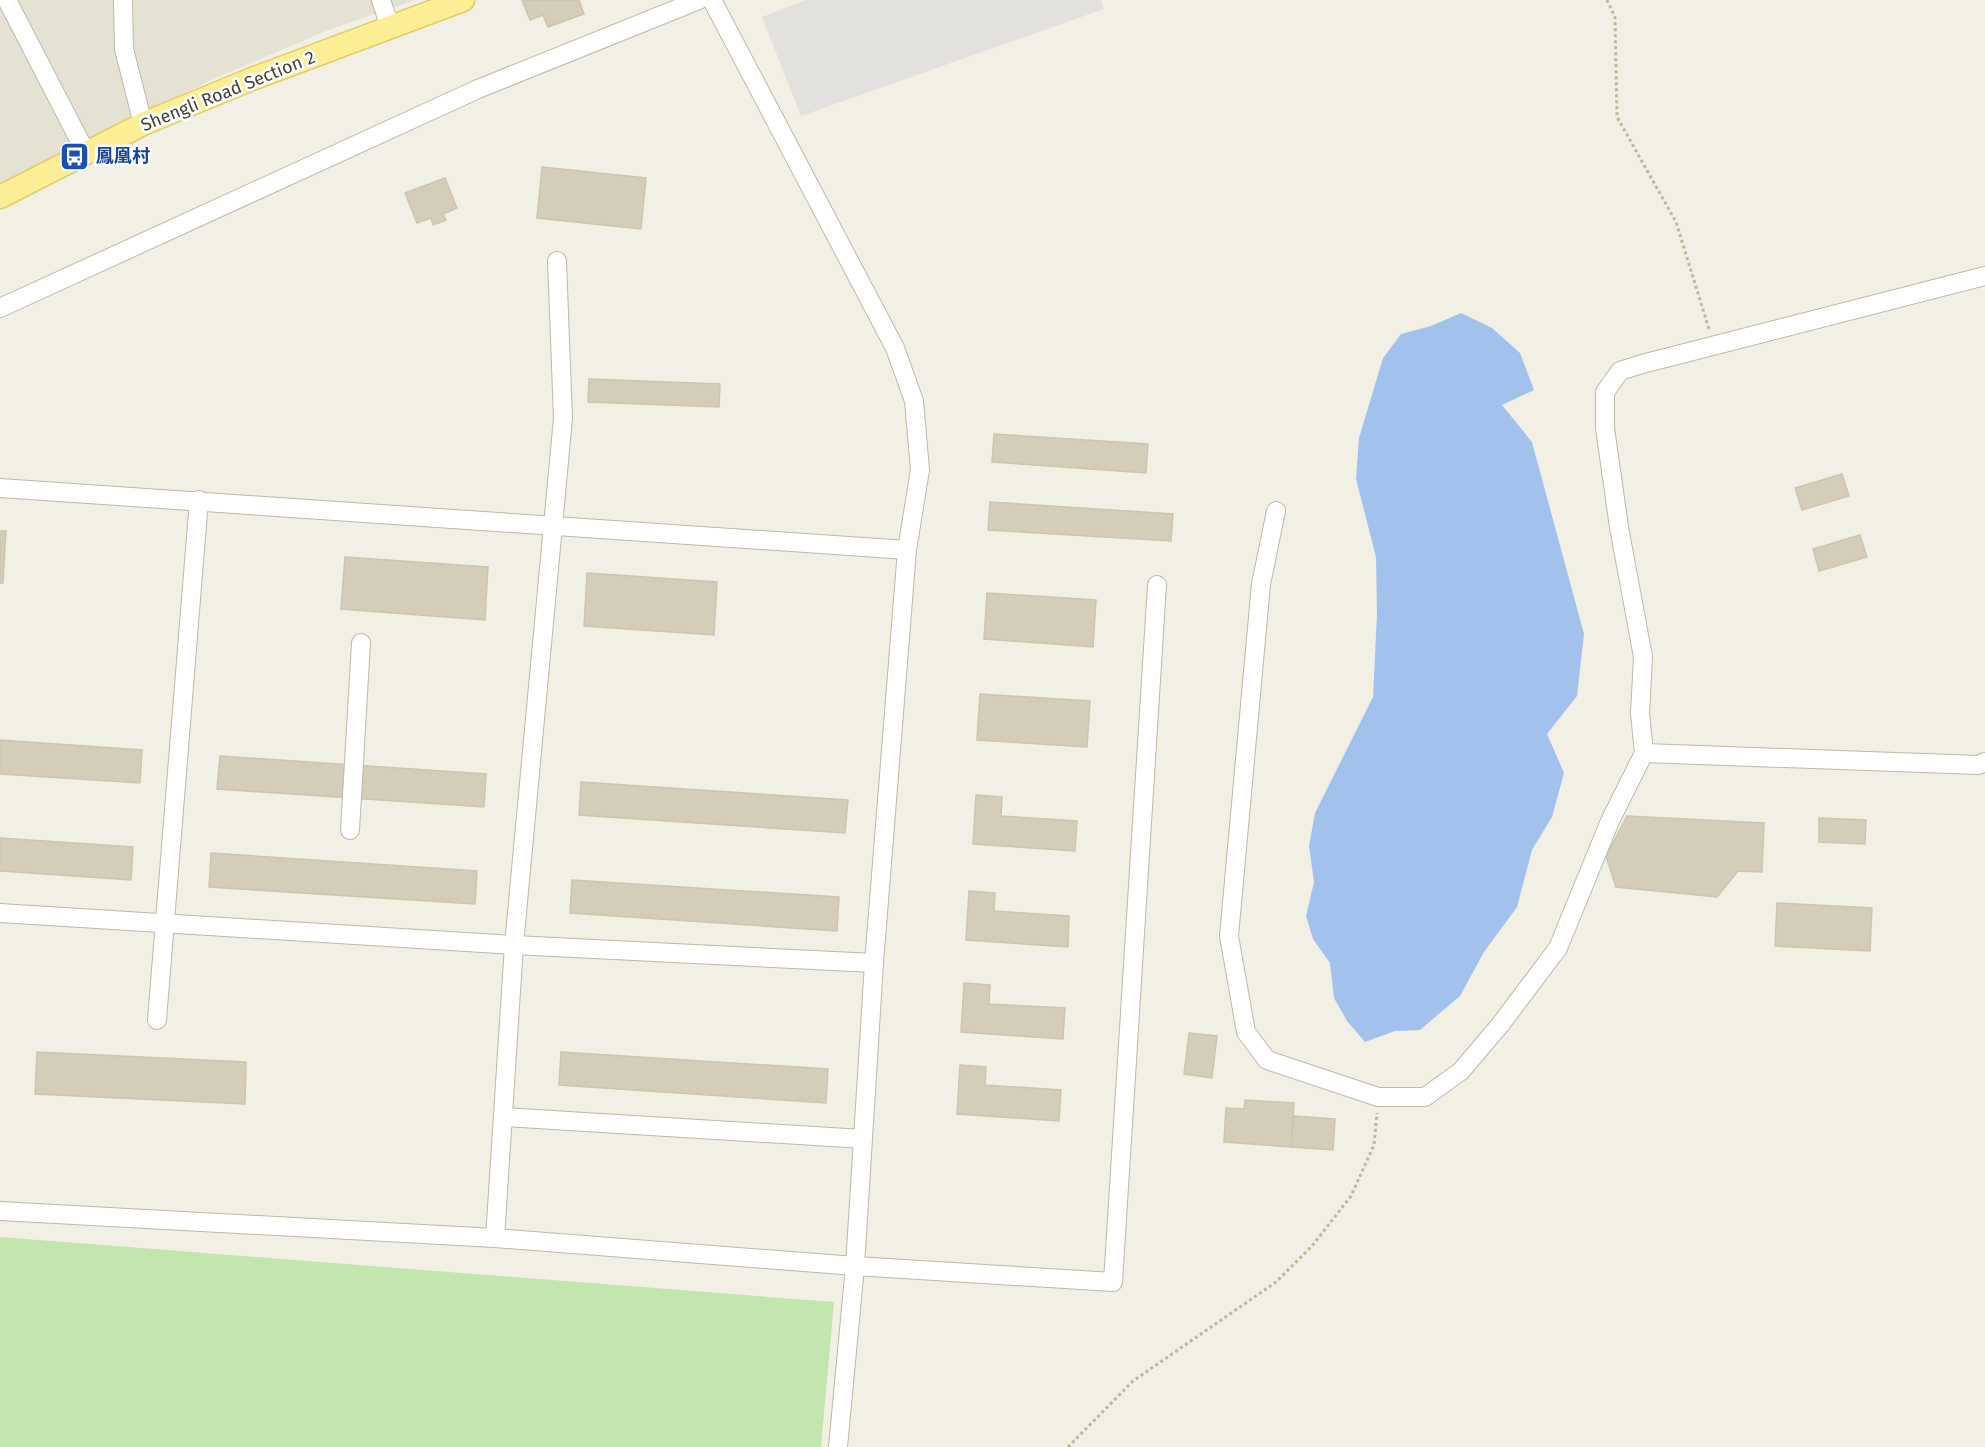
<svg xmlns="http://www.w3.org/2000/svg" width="1985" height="1447" font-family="'Fira Sans','Noto Sans TC',sans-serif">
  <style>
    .residential { fill: #e5e2d3 }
    .green { fill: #c3e5ae }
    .parking { fill: #e2e1dd }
    .water { fill: #a2c2ed }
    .building { fill: #d3cdba; stroke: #cdc6ae; stroke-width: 1.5 }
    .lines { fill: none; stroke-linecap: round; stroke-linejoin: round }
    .minor-casing { stroke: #bdb9a7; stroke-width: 20 }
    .major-casing { stroke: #dfce65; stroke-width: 25 }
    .path { stroke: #beb799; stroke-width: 3; stroke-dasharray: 3 3; stroke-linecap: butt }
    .minor { stroke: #fff; stroke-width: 18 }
    .major { stroke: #fbee94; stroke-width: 22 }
    .labels { text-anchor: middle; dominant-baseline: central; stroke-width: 5; stroke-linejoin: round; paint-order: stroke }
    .street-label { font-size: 18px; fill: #444034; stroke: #fff }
    .transit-label { font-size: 18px; font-weight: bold; fill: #164399; stroke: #fff; text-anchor: start }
  </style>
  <rect width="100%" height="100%" fill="#f2f0e4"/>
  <polygon class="residential" points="0,0 416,0 331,29 215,78 0,186"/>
  <polygon class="green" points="0,1237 834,1302 821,1447 0,1447"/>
  <polygon class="parking" points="805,0 1101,0 1104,9 801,116 762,17"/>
  <polygon class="water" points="1461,313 1492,328 1520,353 1534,390 1502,405 1532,442 1584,634 1577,696 1547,734 1564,773 1552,817 1532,850 1517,907 1484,952 1460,996 1420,1030 1395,1031 1365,1042 1347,1021 1334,998 1330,963 1313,939 1306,916 1314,882 1309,846 1315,813 1373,697 1377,614 1376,557 1356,479 1359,438 1383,358 1401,334 1431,326"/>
  <g class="building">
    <polygon points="522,0 579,0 584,14 548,27 543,15 530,20"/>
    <polygon points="542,167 646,178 641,229 537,218"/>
    <polygon points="445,178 457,208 443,214 446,220 433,225 431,218 417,223 405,193"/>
    <polygon points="589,379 720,384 719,407 588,402"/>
    <polygon points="994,434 1148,444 1146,473 992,462"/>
    <polygon points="1842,474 1849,496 1802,510 1795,488"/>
    <polygon points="990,502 1173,514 1171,541 988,530"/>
    <polygon points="0,531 6,531 3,583 0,583"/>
    <polygon points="1860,535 1867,557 1819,571 1813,549"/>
    <polygon points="345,557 488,567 485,620 341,609"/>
    <polygon points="587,573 717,582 714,635 584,626"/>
    <polygon points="987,593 1096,600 1093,647 984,639"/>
    <polygon points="980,694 1090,701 1087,747 977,740"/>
    <polygon points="0,740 142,750 140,783 0,774"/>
    <polygon points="220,756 486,774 484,807 217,789"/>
    <polygon points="581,782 848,800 845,833 579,815"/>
    <polygon points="976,795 1002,797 1001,816 1077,821 1075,851 973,844"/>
    <polygon points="1627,816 1764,823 1762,872 1738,871 1717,897 1616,887 1606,856"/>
    <polygon points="1819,818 1866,820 1865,844 1819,842"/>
    <polygon points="0,838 133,847 131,880 0,871"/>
    <polygon points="211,853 477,871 475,904 209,887"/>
    <polygon points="572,880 839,897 837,931 570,913"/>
    <polygon points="969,891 995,893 994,911 1069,916 1068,947 966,940"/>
    <polygon points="1777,903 1872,908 1870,951 1775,946"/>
    <polygon points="964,983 990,985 989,1004 1065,1008 1063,1039 961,1032"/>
    <polygon points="1189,1033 1217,1036 1212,1078 1184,1074"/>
    <polygon points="37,1052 246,1062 245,1104 35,1094"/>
    <polygon points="561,1052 828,1069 826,1103 559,1085"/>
    <polygon points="960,1065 986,1067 985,1085 1061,1090 1059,1121 957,1114"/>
    <polygon points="1245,1100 1294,1103 1291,1147 1224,1142 1226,1108 1244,1109"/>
    <polygon points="1294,1116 1335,1119 1333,1150 1291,1147"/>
  </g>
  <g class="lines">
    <defs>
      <g id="minor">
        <polyline points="7,0 86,153"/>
        <polyline points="123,0 124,49 143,124"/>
        <polyline points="381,0 390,27"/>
        <polyline points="712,0 895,348 914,401 920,470 907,550 874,963 855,1266 838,1447"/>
        <polyline points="0,308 478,89 699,0"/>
        <polyline points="0,488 907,550"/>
        <polyline points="1276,511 1261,584 1229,936 1246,1032 1267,1060 1378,1097 1425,1097 1461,1071 1500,1025 1558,948 1610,821 1644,753 1640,713 1643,657 1619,527 1605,428 1605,392 1620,371 1642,364 1985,276"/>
        <polyline points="1644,753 1978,765 1985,762"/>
        <polyline points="350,830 361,643"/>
        <polyline points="0,913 514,945 874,963"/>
        <polyline points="157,1020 199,500"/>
        <polyline points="503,1117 863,1139"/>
        <polyline points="0,1211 495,1238 855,1266 1113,1282 1157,585"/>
        <polyline points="495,1238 514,945 563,418 557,261"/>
      </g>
      <polyline id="major" points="0,197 143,124 252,79 463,0"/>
    </defs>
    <use href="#minor" class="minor-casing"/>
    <use href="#major" class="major-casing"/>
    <g class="path">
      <polyline points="1607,0 1615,17 1617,117 1676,222 1709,329"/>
      <polyline points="1068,1447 1133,1381 1276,1282 1312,1246 1351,1196 1374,1145 1377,1113"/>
    </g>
    <use href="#minor" class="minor"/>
    <use href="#major" class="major"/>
  </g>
  <defs>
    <symbol id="bus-square" viewBox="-11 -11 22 22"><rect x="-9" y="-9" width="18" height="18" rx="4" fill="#1a4fb4" stroke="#fff"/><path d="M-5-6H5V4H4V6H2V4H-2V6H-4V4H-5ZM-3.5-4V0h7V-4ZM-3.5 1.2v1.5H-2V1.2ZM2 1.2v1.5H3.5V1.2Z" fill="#fff"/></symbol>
  </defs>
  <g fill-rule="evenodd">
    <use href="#bus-square" x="58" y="140" width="33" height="33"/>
  </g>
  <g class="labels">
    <g class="street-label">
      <text transform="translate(228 91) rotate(-22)">Shengli Road Section 2</text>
    </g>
    <g class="transit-label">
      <text x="96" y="156">鳳凰村</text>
    </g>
  </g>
</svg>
